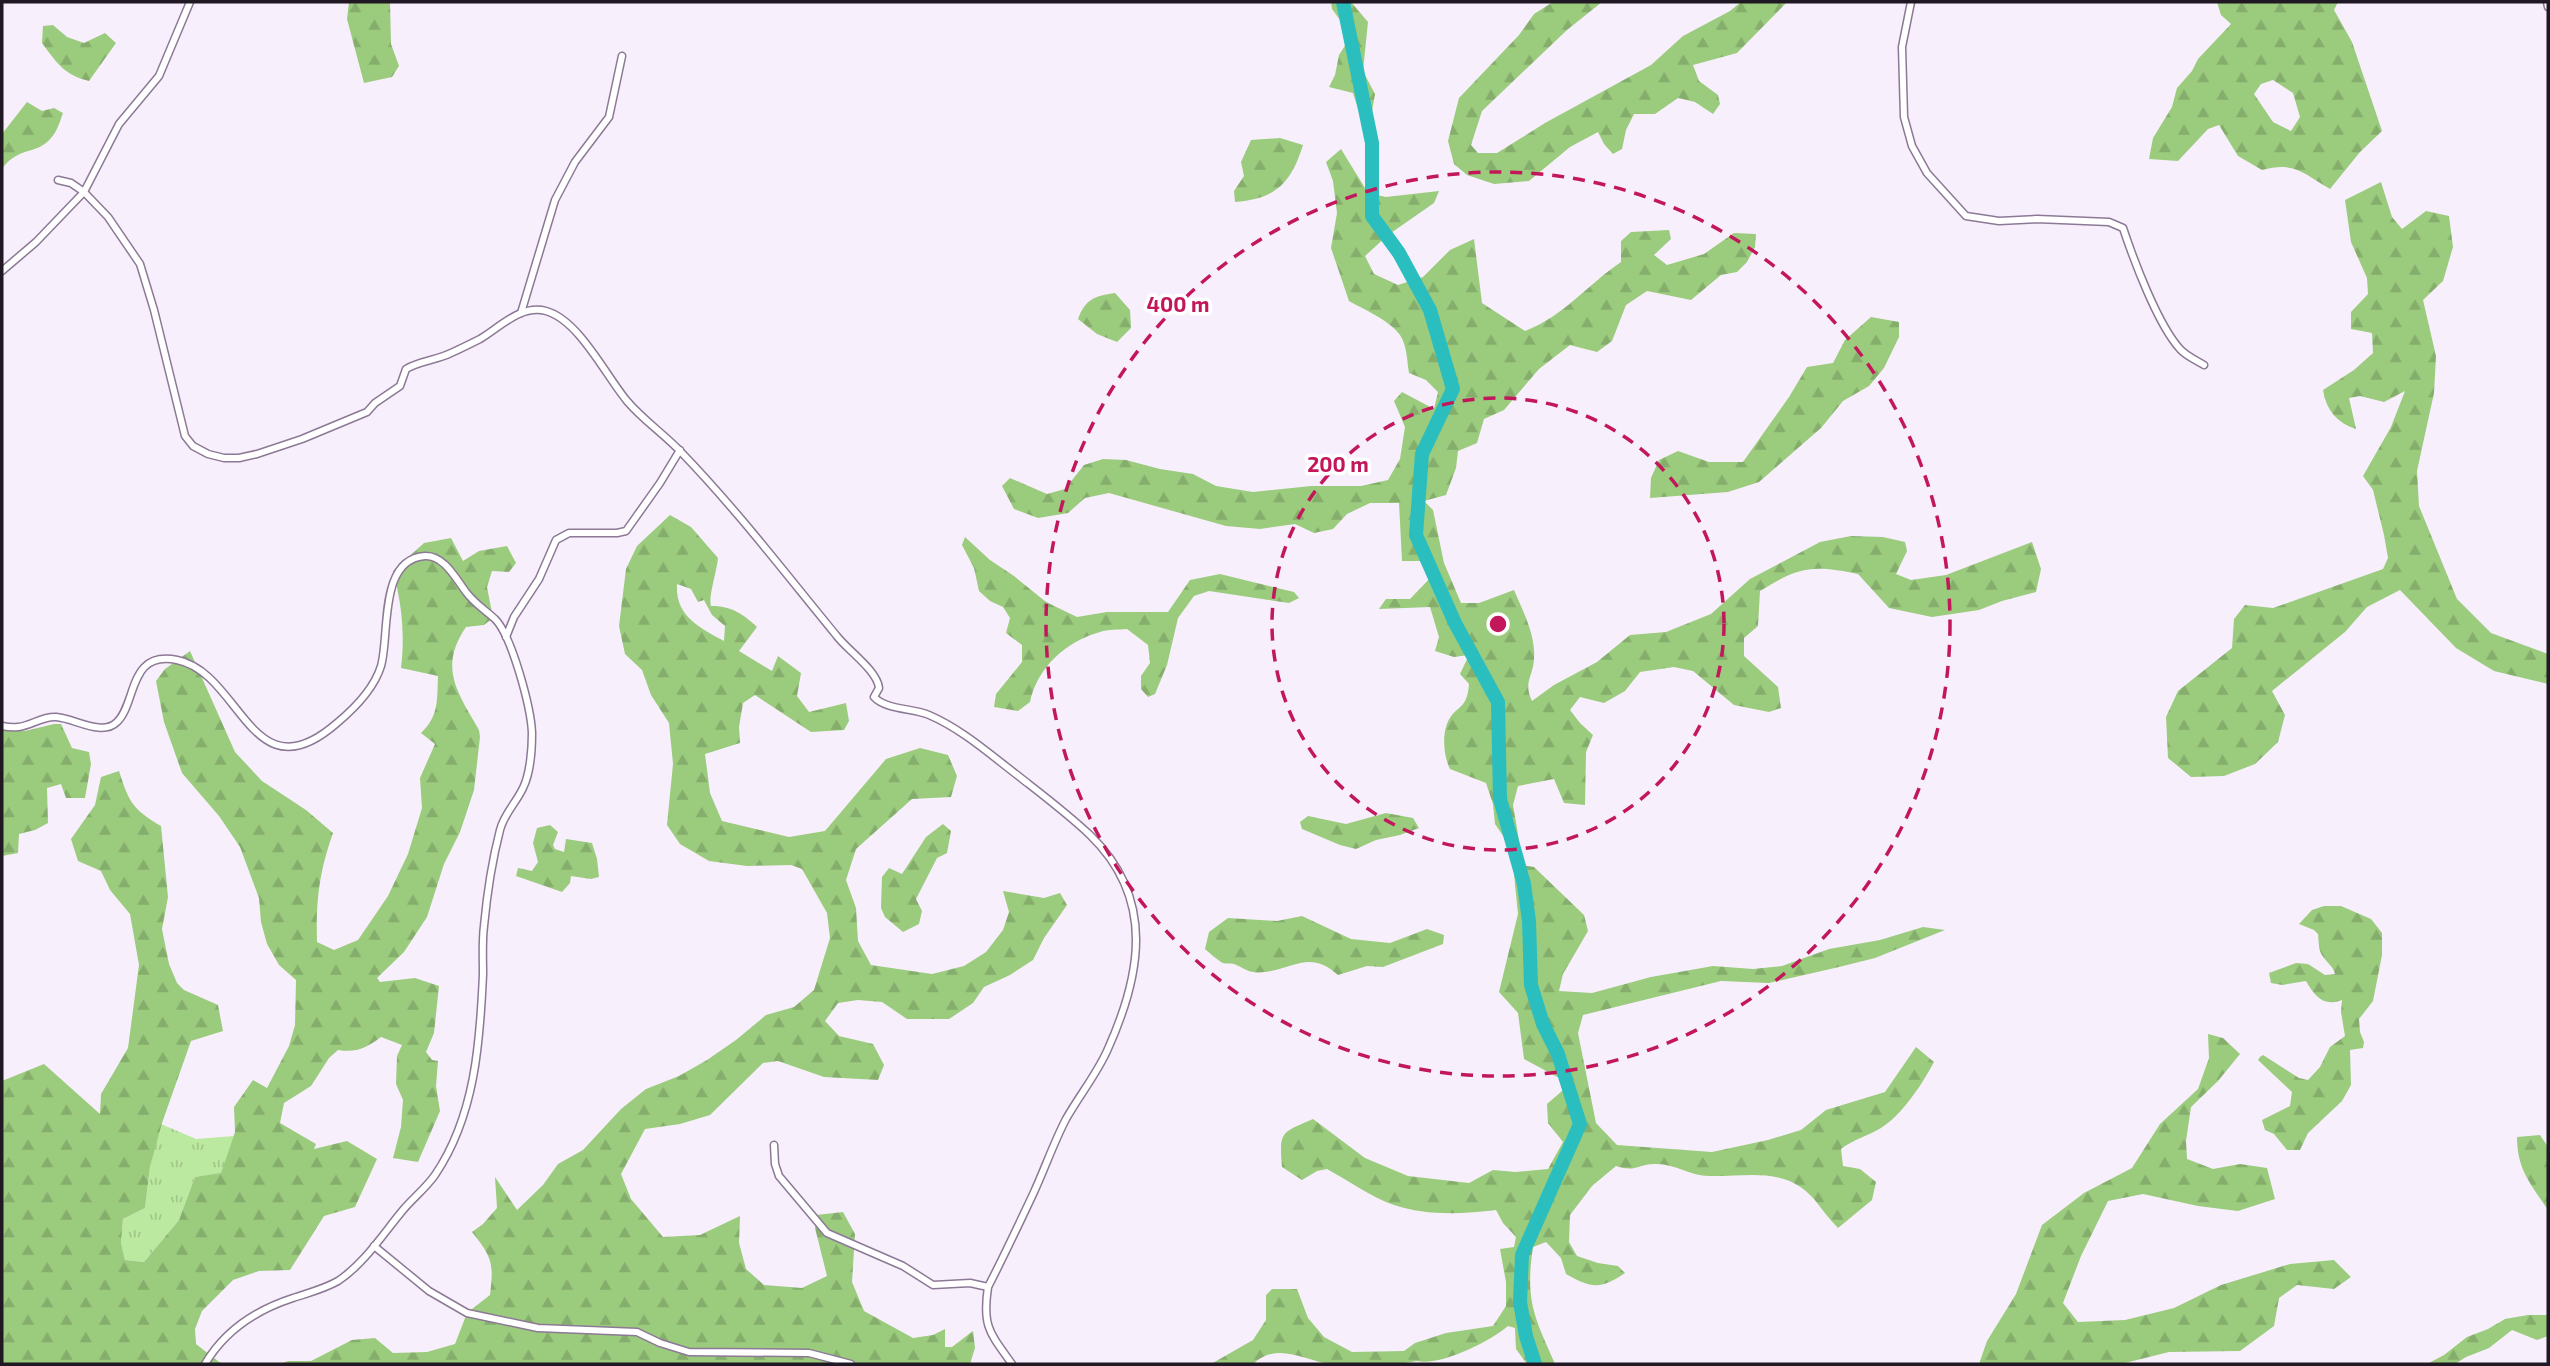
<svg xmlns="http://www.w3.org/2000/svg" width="2550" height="1366" font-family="'Exo 2',sans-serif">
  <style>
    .grass { fill: url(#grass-tufts) }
    .forest { fill: url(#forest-firs); fill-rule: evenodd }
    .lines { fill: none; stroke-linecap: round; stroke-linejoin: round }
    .river { stroke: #2bbebf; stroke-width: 14 }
    .minor-casing { stroke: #8c7996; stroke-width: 9 }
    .minor { stroke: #fff; stroke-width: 6 }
    .ring { fill: none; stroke: #c2185b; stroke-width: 3.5; stroke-dasharray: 12 9 }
    .centre { fill: #c2185b; stroke: #fff; stroke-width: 3.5 }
    .ring-label { font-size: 21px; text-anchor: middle; font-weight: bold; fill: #c2185b; stroke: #fff; stroke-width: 7; stroke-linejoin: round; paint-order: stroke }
  </style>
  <defs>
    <pattern id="grass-tufts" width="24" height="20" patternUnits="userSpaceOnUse" patternTransform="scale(1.75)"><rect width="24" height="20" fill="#bce9a0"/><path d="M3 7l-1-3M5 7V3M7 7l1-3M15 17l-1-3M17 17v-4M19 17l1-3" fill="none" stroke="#a1c78a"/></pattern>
    <pattern id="forest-firs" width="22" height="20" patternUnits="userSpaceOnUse" patternTransform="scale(1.75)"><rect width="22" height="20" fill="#9bcb7d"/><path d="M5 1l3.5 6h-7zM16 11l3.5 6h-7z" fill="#85ae6c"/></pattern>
  </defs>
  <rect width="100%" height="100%" fill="#f8effc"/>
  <polygon class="grass" points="161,1124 196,1139 234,1136 221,1174 195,1177 179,1220 144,1262 125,1260 121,1243 123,1219 145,1208 150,1167"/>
  <g class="forest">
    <polygon points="349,2 390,2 391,44 399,66 392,77 364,83 347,19"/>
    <polygon points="1331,2 1351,2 1368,22 1363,71 1375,94 1371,117 1366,121 1359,112 1353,93 1329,87 1335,75 1339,55 1348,41 1348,31 1332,9"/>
    <polygon points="1553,2 1602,2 1567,30 1482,111 1471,145 1478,153 1497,153 1545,123 1651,65 1683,36 1730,11 1741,2 1787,2 1737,53 1693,65 1699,81 1718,95 1720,104 1713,114 1695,102 1678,98 1655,114 1634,114 1626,130 1622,149 1613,154 1604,144 1598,132 1570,147 1529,181 1494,184 1467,175 1454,164 1448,141 1459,98 1519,35 1534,14"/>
    <path d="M 2217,2 L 2338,2 L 2334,10 L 2352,42 L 2382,131 L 2360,152 L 2330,189 C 2303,173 2294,161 2262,170 L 2238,156 L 2219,125 L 2208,129 L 2178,161 L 2149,159 L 2153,138 L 2172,107 L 2177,88 L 2192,71 L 2198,59 L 2231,24 L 2221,15 ZM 2273,80 L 2293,93 L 2300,117 L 2291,131 L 2273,122 L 2254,94 L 2261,84 Z"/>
    <path d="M 53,25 L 67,37 L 84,43 L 105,33 L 116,43 L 89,81 C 64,75 57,63 42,43 L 43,26 Z"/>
    <path d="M 27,102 L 42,111 L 54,108 L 63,113 C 59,124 56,135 46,143 C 32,154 17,148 2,169 L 2,134 Z"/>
    <path d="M 1280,138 L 1303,145 C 1291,183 1276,199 1235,202 L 1234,191 L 1244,176 L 1241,162 L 1251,140 Z"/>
    <path d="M 1341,149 L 1368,193 L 1386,197 L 1439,191 L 1434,203 L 1388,235 L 1365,256 L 1374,274 L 1398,285 L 1423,277 L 1450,250 L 1474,239 L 1482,303 L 1525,331 C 1564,316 1587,285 1621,262 L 1621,241 L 1631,232 L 1669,230 L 1671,239 L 1654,255 L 1667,265 L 1704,254 L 1734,233 L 1756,234 L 1755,247 L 1747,262 L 1737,272 L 1721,275 L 1691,300 L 1647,291 L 1626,305 L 1612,341 L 1597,352 L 1570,345 L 1539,369 L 1504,410 L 1484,419 L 1477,443 L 1458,451 L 1456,468 L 1446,495 L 1424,501 L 1433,510 L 1444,563 L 1461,603 L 1479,603 L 1514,590 C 1523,611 1536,636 1534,659 C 1533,677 1523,682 1532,701 L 1554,685 L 1597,662 L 1630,635 L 1666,632 L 1711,614 L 1750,579 L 1820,542 L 1851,536 L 1883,537 L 1905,542 L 1907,551 L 1896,574 L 1911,580 L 1946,575 L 2032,542 L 2041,569 L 2036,592 L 2002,601 L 1979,610 L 1932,617 L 1889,608 L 1858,574 C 1813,565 1800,566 1760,591 L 1758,626 L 1744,638 L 1744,656 L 1778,687 L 1781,708 L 1769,712 L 1734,705 L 1693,671 L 1674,667 L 1640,672 L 1625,691 L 1604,703 L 1580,697 L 1570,710 L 1580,723 L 1593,735 L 1586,752 L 1585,805 L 1564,803 L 1554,779 L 1518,786 L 1513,805 L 1519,840 L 1510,846 L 1495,824 L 1493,804 L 1486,783 L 1450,769 C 1444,757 1442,737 1447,724 C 1455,704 1467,712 1469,684 L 1460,674 L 1469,655 L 1454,657 L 1435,651 L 1439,637 L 1430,607 L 1379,609 L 1386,599 L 1410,599 L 1435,573 L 1420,561 L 1402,561 L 1399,503 L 1370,503 L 1347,514 L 1333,529 L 1314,533 L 1295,524 L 1260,529 L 1226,526 L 1109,493 L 1085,498 L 1068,513 L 1038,518 L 1014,509 L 1002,486 L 1010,478 L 1047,494 L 1065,489 L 1084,465 L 1103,459 L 1126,460 L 1160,469 L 1193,474 L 1216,486 L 1253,492 L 1311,486 L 1361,486 L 1388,480 L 1400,459 L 1405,427 L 1394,401 L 1402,392 L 1434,409 L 1438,392 L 1426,380 L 1409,373 C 1407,361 1407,345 1400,335 C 1389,320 1365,310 1349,301 L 1331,248 L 1337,213 L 1333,181 L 1326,162 Z"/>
    <path d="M 2381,182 L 2392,217 L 2402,229 L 2426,211 L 2449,216 L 2453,247 L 2443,281 L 2423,300 L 2436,356 L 2434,393 L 2417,471 L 2419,506 L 2457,599 L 2491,633 L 2548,654 L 2548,684 L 2494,671 L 2456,648 L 2400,590 L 2367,607 L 2345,632 L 2272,691 L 2285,715 L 2278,742 L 2255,764 L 2224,776 L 2191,777 L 2168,758 L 2166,717 L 2178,691 L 2232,648 L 2234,619 L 2245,605 L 2273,608 L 2383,569 L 2388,558 L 2384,535 L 2373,490 L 2363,476 L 2391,427 L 2405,391 L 2384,402 L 2360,396 L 2349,398 L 2356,429 C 2337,423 2326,410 2323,390 L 2354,370 L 2373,353 L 2372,333 L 2351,329 L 2351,312 L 2368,294 L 2367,278 L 2351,242 L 2345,200 Z"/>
    <path d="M 1115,293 L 1130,310 L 1131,328 L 1117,342 L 1097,334 L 1078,319 C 1085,299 1095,296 1115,293 Z"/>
    <polygon points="1871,317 1899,322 1899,337 1884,368 1869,386 1843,401 1821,428 1759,482 1728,492 1650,498 1651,478 1659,460 1678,451 1709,462 1743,462 1789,397 1807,367 1833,363 1845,340"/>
    <path d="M 670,515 L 691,527 L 718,558 C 717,571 708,597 711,606 C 732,606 743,614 757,627 L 739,651 L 772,671 L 778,656 L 801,673 L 797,696 L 809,712 L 846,703 L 849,721 L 844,730 L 811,732 L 755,695 L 743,703 L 739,727 L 740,743 L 705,754 L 710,793 L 722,821 L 789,837 L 825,831 L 886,759 L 920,748 L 948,755 L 957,776 L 951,797 L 912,799 L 856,849 L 846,880 L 856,908 L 858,941 L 871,965 L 932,974 L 964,966 L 986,952 L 1003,930 L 1009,912 L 1003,891 L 1044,898 L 1060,893 L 1067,905 L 1044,938 L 1033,960 L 1010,975 L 984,987 L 973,1003 L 949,1019 L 907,1019 L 882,1002 L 858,1000 L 838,1003 L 825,1021 L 839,1036 L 873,1044 L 884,1065 L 878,1080 L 824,1077 L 778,1061 L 763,1063 L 710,1115 L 680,1124 L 645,1129 L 621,1174 L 631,1199 L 663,1237 L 700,1235 L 740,1216 L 739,1243 L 746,1269 L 764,1285 L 802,1288 L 827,1276 L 815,1228 L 816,1215 L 843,1212 L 855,1234 L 852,1282 L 864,1311 L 913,1338 L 933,1335 L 945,1329 L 945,1347 L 952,1347 L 973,1331 L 975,1348 L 970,1364 L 280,1364 L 288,1361 L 311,1361 L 352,1340 L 375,1338 L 393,1353 L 427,1352 L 455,1344 L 467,1313 L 490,1295 C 494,1263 492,1257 472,1232 L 483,1224 L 497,1208 L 495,1177 L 517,1210 L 543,1185 L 558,1164 L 583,1150 L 621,1109 L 646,1089 L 679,1076 L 707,1060 L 736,1040 L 766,1015 L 794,1007 L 814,990 L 830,938 L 827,913 L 802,869 L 791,865 L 747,866 L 709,861 L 680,844 L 667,825 L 673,764 L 669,723 L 651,695 L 642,670 L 625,654 L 619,626 L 626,569 L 637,546 ZM 677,584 L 691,589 L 698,602 L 704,600 L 712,615 L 725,626 L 724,641 C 699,627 675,616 677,584 Z"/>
    <path d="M 965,537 L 990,560 L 1014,576 L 1046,602 L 1077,617 L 1107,612 L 1168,612 L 1190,580 L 1220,574 L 1294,592 L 1299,598 L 1289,603 L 1209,591 L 1194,596 L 1178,618 L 1167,665 L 1155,694 L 1148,697 L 1141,689 L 1141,676 L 1150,663 L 1148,645 L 1127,629 C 1118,630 1108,629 1100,632 C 1066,641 1037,668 1030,702 L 1018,711 L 994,707 L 996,694 L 1022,662 L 1022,645 L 1006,633 L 1010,618 L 1003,607 L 990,601 L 979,591 L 974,568 L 962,545 Z"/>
    <path d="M 451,538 L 463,561 L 479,551 L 507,546 L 516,563 L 509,572 L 492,571 L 487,587 L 493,618 L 484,625 L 466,627 C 438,668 458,693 479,730 L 480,737 L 474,790 L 460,832 L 444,864 L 427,917 L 404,952 L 377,978 L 380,982 L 415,978 L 439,986 L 434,1033 L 426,1052 L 432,1060 L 438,1061 L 436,1086 L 440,1111 L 418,1162 L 393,1158 L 401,1127 L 403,1100 L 396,1084 L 397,1056 L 402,1045 L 381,1037 C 366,1048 357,1053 338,1050 L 329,1058 L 311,1086 L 284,1103 L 280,1123 L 316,1144 L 314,1149 L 347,1141 L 377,1159 L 355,1207 L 324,1216 L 290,1270 L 259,1271 L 233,1280 L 202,1311 L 195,1329 L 196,1344 L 219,1362 L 225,1364 L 2,1364 L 2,1081 L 44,1064 L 100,1114 L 101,1094 L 128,1048 L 139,965 L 130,914 L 110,890 L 101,871 L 78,861 L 71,839 L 95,805 L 101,777 L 119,771 C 129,802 132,809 161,826 L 168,897 L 162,929 L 169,964 L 177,983 L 184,990 L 218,1005 L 223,1031 L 191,1041 L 162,1123 L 150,1167 L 145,1208 L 123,1219 L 121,1243 L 125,1260 L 144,1262 L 179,1220 L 195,1177 L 221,1173 L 235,1132 L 234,1107 L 253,1080 L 267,1088 L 289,1046 L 295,1025 L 296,980 L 279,965 L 267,944 L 261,922 L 259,898 L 240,847 L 219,816 L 182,773 L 164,722 L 156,681 L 165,669 L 190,651 L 235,752 L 262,781 L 306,810 L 333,833 C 319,873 316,900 317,942 L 334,950 L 358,940 L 388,896 L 408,854 L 422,808 L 420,778 L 435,744 L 421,733 C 439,716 437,700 438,676 L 401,668 C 405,635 402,604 393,571 L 424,543 Z"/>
    <polygon points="54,724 61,724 72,748 89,752 91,764 85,798 66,798 61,784 47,788 48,823 35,830 19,834 18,853 2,856 2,729 25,731"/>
    <polygon points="1386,813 1413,818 1419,828 1400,835 1376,840 1356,849 1340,845 1302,829 1300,822 1308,816 1346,824"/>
    <polygon points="943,824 951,831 947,853 937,858 916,899 922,911 919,924 903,932 885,917 881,908 882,877 889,868 902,874 926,837"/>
    <polygon points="550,825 558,832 553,845 555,849 564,852 566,839 592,843 597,859 599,877 591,879 571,876 570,883 562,892 516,876 518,868 532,871 538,862 533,843 537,828"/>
    <path d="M 1513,864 L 1534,867 L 1584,915 L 1588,931 L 1563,974 L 1559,991 L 1592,993 L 1651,977 L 1713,966 L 1753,969 L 1782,966 L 1829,949 L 1880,940 L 1923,927 L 1945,930 L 1875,958 L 1839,967 L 1769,983 L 1721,981 L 1583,1015 L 1578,1033 L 1596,1123 L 1617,1145 L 1712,1152 L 1768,1140 L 1801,1130 L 1826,1110 L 1885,1092 L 1916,1047 L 1934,1062 C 1923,1083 1902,1115 1881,1128 C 1868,1136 1854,1139 1841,1149 L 1843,1166 L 1860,1169 L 1876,1182 L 1872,1200 L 1838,1228 C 1829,1219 1822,1209 1814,1199 C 1785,1166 1747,1177 1709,1176 C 1691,1176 1675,1164 1657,1164 C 1638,1163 1637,1173 1616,1166 L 1592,1186 L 1570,1215 L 1569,1242 L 1577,1256 L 1598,1263 L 1618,1266 L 1625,1273 C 1600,1290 1591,1288 1566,1274 L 1561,1258 L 1546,1242 L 1533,1247 C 1525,1301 1534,1316 1555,1364 L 1527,1364 L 1516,1349 L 1515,1328 L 1508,1326 C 1489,1342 1441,1366 1417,1361 C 1392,1366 1355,1366 1330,1364 C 1305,1361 1277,1341 1253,1364 L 1211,1364 L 1253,1340 L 1266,1320 L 1266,1295 L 1272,1289 L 1297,1289 L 1308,1318 L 1324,1337 L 1352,1352 L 1404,1351 L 1415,1343 L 1446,1333 L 1493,1326 L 1506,1306 L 1506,1282 L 1500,1249 L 1514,1247 L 1516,1237 L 1503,1223 L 1496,1210 C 1463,1214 1426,1216 1394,1205 C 1371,1197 1349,1181 1327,1169 L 1317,1171 L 1302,1180 L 1282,1167 C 1279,1131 1281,1133 1313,1119 L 1365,1158 L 1408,1176 L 1469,1183 L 1493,1170 L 1515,1172 L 1548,1169 L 1563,1142 L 1548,1123 L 1547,1104 L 1562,1091 L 1563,1080 L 1524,1059 L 1518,1013 L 1499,992 L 1518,914 Z"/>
    <path d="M 2324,906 L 2341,906 L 2371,919 L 2382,933 L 2382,955 L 2373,1001 L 2359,1019 L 2360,1032 L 2364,1042 L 2363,1048 L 2350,1050 L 2351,1085 L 2342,1101 L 2308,1133 L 2300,1150 L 2287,1150 L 2274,1134 L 2265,1130 L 2262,1120 L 2290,1106 L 2292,1092 L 2258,1060 L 2260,1057 L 2263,1055 L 2299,1078 L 2308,1080 L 2320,1067 L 2330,1047 L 2345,1036 L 2341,1012 L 2342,1000 C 2324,1007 2315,997 2306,981 L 2282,985 L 2271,983 L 2269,973 L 2296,963 L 2308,964 L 2325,975 L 2335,974 C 2333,966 2329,965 2324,958 C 2318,951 2319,943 2318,934 L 2314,930 L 2299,924 L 2312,910 Z"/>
    <path d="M 1302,916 L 1351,939 L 1390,943 L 1427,929 L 1444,935 L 1443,944 L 1383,967 L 1367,966 L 1338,975 C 1310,950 1295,968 1265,972 C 1249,974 1246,969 1234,964 C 1230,963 1226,964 1223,963 C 1217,960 1210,953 1205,949 L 1209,932 L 1228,918 L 1277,921 Z"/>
    <polygon points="2208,1034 2223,1038 2240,1054 2218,1081 2191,1107 2186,1141 2187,1159 2213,1169 2240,1164 2267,1168 2275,1199 2238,1211 2198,1206 2143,1194 2108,1201 2081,1256 2063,1303 2078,1322 2125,1320 2174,1308 2221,1285 2290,1264 2334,1260 2351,1277 2334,1289 2297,1285 2279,1298 2274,1326 2240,1351 2169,1352 2121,1364 1979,1364 1987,1341 2016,1294 2042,1225 2084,1193 2132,1168 2160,1124 2198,1089 2209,1058"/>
    <path d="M 2540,1135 L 2548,1147 L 2548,1210 C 2531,1184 2517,1170 2517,1137 Z"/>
    <polygon points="2528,1315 2548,1315 2548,1336 2537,1340 2512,1330 2489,1348 2466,1357 2455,1364 2427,1364 2444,1355 2467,1337 2488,1329 2505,1319"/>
  </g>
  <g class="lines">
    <polyline class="river" points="1343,2 1372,143 1372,216 1399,253 1430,310 1453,389 1422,454 1416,535 1455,623 1498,702 1500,799 1524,884 1529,921 1531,985 1543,1024 1558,1054 1580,1124 1522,1255 1520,1302 1526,1336 1535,1364"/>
    <defs>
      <g id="minor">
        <path d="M 1911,2 L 1902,47 L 1904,117 L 1912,146 L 1927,173 L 1966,216 L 1999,221 L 2037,219 L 2109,222 L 2123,228 C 2134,261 2158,325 2180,349 C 2186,356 2196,360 2204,365"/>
        <polyline points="2547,2 2548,7"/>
        <path d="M 58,180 L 71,183 L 84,192 L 108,217 L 140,264 L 154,310 L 185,436 L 193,446 L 208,454 L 224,458 L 239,458 L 257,454 L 302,439 L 367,412 L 375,403 L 400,386 L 406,369 C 419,361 437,360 451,353 C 460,349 470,344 480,339 C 499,328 521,304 546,311 C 579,320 606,376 627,401 C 643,420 664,434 681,452 C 737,510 785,573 836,635 C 847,650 877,670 879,688 L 874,697 C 886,710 913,708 929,715 C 962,729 992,756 1021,778 C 1044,796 1069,815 1090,835 C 1156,899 1141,976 1107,1051 C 1096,1075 1079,1096 1066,1119 C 1054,1142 1045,1168 1034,1192 C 1019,1224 1004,1256 988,1287 C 982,1327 990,1333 1012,1364"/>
        <polyline points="2,271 36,242 84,192 119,124 159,76 190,2"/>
        <polyline points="521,313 555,200 575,162 609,117 622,56"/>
        <polyline points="506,637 514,617 539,579 556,540 569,533 617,533 626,531 660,483 680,450"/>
        <path d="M 2,726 C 7,727 12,728 18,727 C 31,726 42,716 56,717 C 74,718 102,737 117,722 C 137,703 128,650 177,660 C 242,673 251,798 337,723 C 355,708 374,689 381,666 C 390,635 378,559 425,556 C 444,555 456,579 466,592 C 474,603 485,610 495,619 C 512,636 531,708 532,733 C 532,749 530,774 523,788 C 516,803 504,814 500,830 C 492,861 487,894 484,926 C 482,942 483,958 483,974 C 480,1043 475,1116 435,1175 C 426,1188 413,1198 403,1210 C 383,1234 364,1264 338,1281 C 324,1289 308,1293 293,1298 C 256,1310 225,1330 205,1364"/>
        <polyline points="774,1145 775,1164 779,1176 827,1233 903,1266 933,1285 970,1283 988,1287"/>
        <polyline points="374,1246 429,1291 467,1313 538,1328 637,1332 660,1343 689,1352 809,1353 851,1364"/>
      </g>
    </defs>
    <use href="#minor" class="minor-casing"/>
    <use href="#minor" class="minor"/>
  </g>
  <g class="ring">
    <circle cx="1498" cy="624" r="226"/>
    <circle cx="1498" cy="624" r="452"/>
  </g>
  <circle cx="1498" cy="624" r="10" class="centre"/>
  <g class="ring-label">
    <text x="1178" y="312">400 m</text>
    <text x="1338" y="472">200 m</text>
  </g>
  <rect width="2550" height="1366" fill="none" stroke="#201823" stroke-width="7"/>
</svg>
